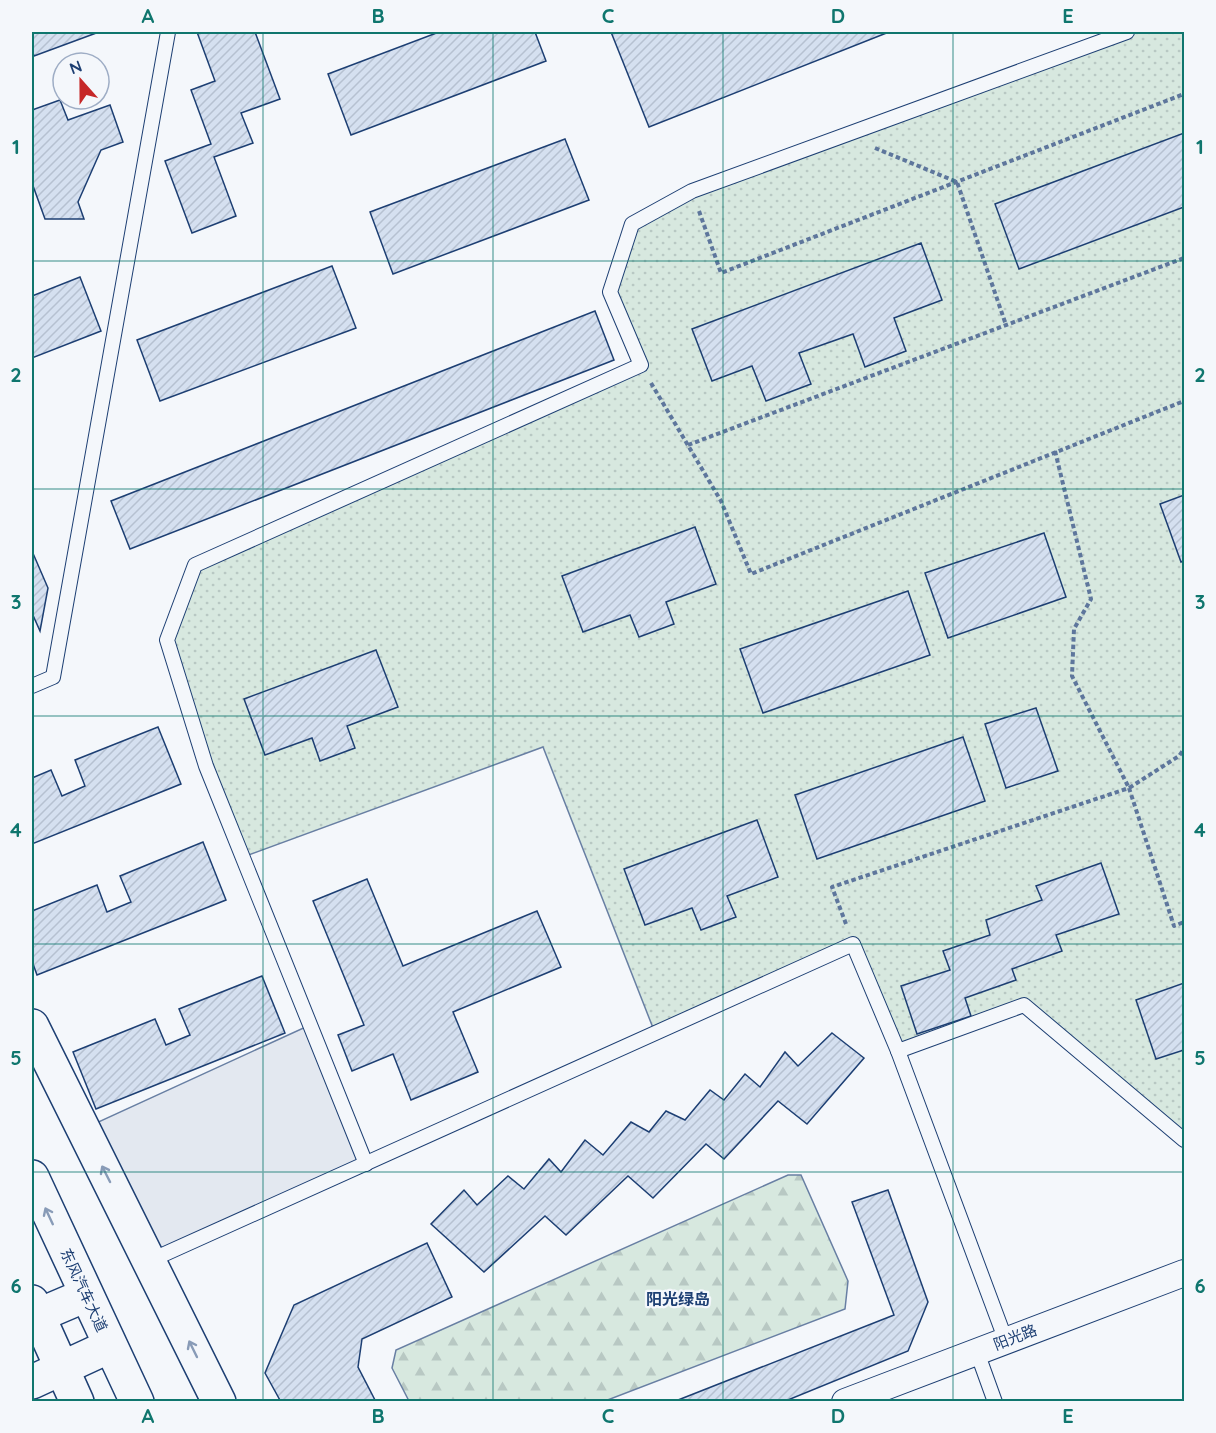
<svg xmlns="http://www.w3.org/2000/svg" width="1216" height="1433" font-family="Quicksand,'Noto Sans SC',sans-serif">
  <style>
    .grass { fill: url(#grass-dots); stroke: #687fa3; stroke-width: 1.5 }
    .forest { fill: url(#forest-firs); stroke: #687fa3; stroke-width: 1.5 }
    .parking { fill: #e3e8f0; stroke: #687fa3; stroke-width: 1.5 }
    .building { fill: url(#building-hatch); stroke: #1d3f73; stroke-width: 1.5 }
    .lines { fill: none; stroke-linecap: round; stroke-linejoin: round }
    .lane-casing { stroke: #1d3f73; stroke-width: 16 }
    .street-casing { stroke: #1d3f73; stroke-width: 28 }
    .secondary-casing { stroke: #1d3f73; stroke-width: 36 }
    .primary-casing { stroke: #1d3f73; stroke-width: 36 }
    .path { stroke: #5e769c; stroke-width: 4; stroke-dasharray: 4.5 3; stroke-linecap: butt }
    .lane { stroke: #f4f7fb; stroke-width: 14 }
    .street { stroke: #f4f7fb; stroke-width: 26 }
    .secondary { stroke: #f4f7fb; stroke-width: 33 }
    .primary { stroke: #f4f7fb; stroke-width: 33 }
    .oneway { stroke: #889bb7 }
    .grid { fill: none; stroke: #0f766e; stroke-width: 1.5; stroke-opacity: 0.55 }
    .labels { text-anchor: middle; dominant-baseline: central; stroke-width: 4.5; stroke-linejoin: round; paint-order: stroke }
    .street-label { font-size: 15px; fill: #1d3f73; stroke: #f4f7fb }
    .neighbourhood-label { font-size: 16px; font-weight: bold; fill: #1d3f73; stroke: #f4f7fb }
    .neatline { fill: none; stroke: #0f766e; stroke-width: 2 }
    .grid-label { font-size: 20px; text-anchor: middle; font-weight: bold; fill: #0f766e }
  </style>
  <defs>
    <pattern id="grass-dots" width="8" height="8" patternUnits="userSpaceOnUse" patternTransform="scale(1.5)"><rect width="8" height="8" fill="#d7e8df"/><path d="M2 2h.1M6 6h.1" fill="none" stroke="#b8c8c3" stroke-width="1.8" stroke-linecap="round"/></pattern>
    <pattern id="forest-firs" width="22" height="20" patternUnits="userSpaceOnUse" patternTransform="scale(1.5)"><rect width="22" height="20" fill="#d7e8df"/><path d="M5 1l3.5 6h-7zM16 11l3.5 6h-7z" fill="#b8c8c3"/></pattern>
    <pattern id="building-hatch" width="6" height="6" patternUnits="userSpaceOnUse" patternTransform="scale(1.5)"><rect width="6" height="6" fill="#d5e0f0"/><path d="M-1 1l2-2M0 6l6-6M5 7l2-2" fill="none" stroke="#b6c1d1"/></pattern>
  </defs>
  <rect width="100%" height="100%" fill="#f4f7fb"/>
  <polygon class="grass" points="1129,32 1184,32 1184,1140 1024,1005 898,1051 853,944 655,1033 543,747 243,857 167,640 195,565 640,365 610,292 632,224 692,191"/>
  <polygon class="forest" points="788,1175 801,1175 848,1281 845,1309 605,1401 409,1401 392,1368 396,1350"/>
  <polygon class="parking" points="310,1025 366,1164 149,1261 83,1129"/>
  <g class="building">
    <polygon points="32,32 99,32 34,56 32,50"/>
    <polygon points="197,32 255,32 280,99 241,113 253,143 214,157 236,216 192,233 165,161 211,144 191,90 215,81"/>
    <polygon points="439,32 535,32 546,61 351,135 328,74"/>
    <polygon points="611,32 889,32 649,127"/>
    <polygon points="60,100 68,120 110,105 123,142 101,150 78,202 84,219 45,219 32,183 32,110"/>
    <polygon points="1184,133 1184,207 1019,269 995,204"/>
    <polygon points="565,139 589,200 393,274 370,212"/>
    <polygon points="921,243 942,300 894,318 906,351 865,367 853,334 799,353 811,384 766,401 752,366 712,381 692,329"/>
    <polygon points="332,266 356,328 160,401 137,340"/>
    <polygon points="80,277 101,331 32,358 32,296"/>
    <polygon points="595,311 614,360 130,549 111,501"/>
    <polygon points="1184,495 1184,560 1181,562 1160,504"/>
    <polygon points="695,527 716,584 666,602 674,624 639,637 630,615 583,632 562,576"/>
    <polygon points="1044,533 1066,597 948,638 925,573"/>
    <polygon points="32,551 48,588 40,631 32,613"/>
    <polygon points="908,591 930,655 763,713 740,649"/>
    <polygon points="376,650 398,707 347,726 355,748 320,761 312,738 265,755 244,699"/>
    <polygon points="1036,708 1058,771 1006,788 985,724"/>
    <polygon points="158,727 181,784 32,844 32,778 51,770 62,796 85,786 75,760"/>
    <polygon points="963,737 985,801 817,859 795,795"/>
    <polygon points="757,820 778,877 727,896 736,917 701,930 692,908 645,925 624,869"/>
    <polygon points="203,842 226,900 37,975 32,961 32,911 97,885 107,912 131,902 120,876"/>
    <polygon points="1101,863 1119,914 1056,935 1062,951 1012,969 1016,980 965,998 971,1016 917,1034 901,986 950,970 943,951 990,935 986,920 1042,900 1036,886"/>
    <polygon points="367,879 403,966 537,911 561,967 453,1012 478,1072 411,1100 393,1054 352,1071 338,1035 364,1025 313,901"/>
    <polygon points="262,976 285,1033 96,1109 73,1052 155,1019 166,1045 190,1035 179,1009"/>
    <polygon points="1184,983 1184,1050 1156,1059 1136,1000"/>
    <polygon points="832,1033 864,1058 807,1124 778,1101 724,1159 706,1144 653,1198 628,1176 566,1235 545,1216 484,1272 431,1224 464,1190 477,1205 508,1176 524,1189 549,1159 561,1172 585,1140 603,1155 631,1122 649,1132 666,1111 685,1120 710,1090 724,1100 745,1074 760,1087 785,1052 798,1066"/>
    <polygon points="888,1190 928,1302 908,1351 783,1402 673,1402 894,1315 852,1202"/>
    <polygon points="427,1243 452,1297 362,1339 358,1367 376,1402 281,1402 265,1373 294,1305"/>
  </g>
  <g class="lines">
    <defs>
      <g id="lane">
        <polyline points="32,686 53,677 168,32"/>
        <polyline points="898,1051 1006,1341"/>
        <polyline points="366,1164 206,766 167,640 195,565 641,365 610,292 632,224 692,191 1127,32"/>
        <polyline points="149,1261 853,944 898,1051 1024,1005 1184,1140"/>
        <polyline points="977,1352 995,1402"/>
      </g>
      <polyline id="street" points="845,1402 1184,1273"/>
      <g id="secondary">
        <polyline points="32,1026 219,1402"/>
        <polyline points="32,1318 86,1295"/>
        <polyline points="32,1382 110,1346"/>
      </g>
      <g id="primary">
        <polyline points="32,1177 137,1402"/>
        <polyline points="32,1302 77,1402"/>
      </g>
    </defs>
    <use href="#lane" class="lane-casing"/>
    <use href="#street" class="street-casing"/>
    <use href="#secondary" class="secondary-casing"/>
    <use href="#primary" class="primary-casing"/>
    <g class="path">
      <polyline points="875,148 957,182 1006,325"/>
      <polyline points="699,211 721,273 1184,94"/>
      <polyline points="651,383 721,501 751,574 1184,401"/>
      <polyline points="688,445 1184,258"/>
      <polyline points="1055,451 1091,599 1074,629 1072,676 1129,788 1179,756 1184,749"/>
      <polyline points="846,924 832,887 1129,788 1174,926 1184,922"/>
    </g>
    <use href="#lane" class="lane"/>
    <use href="#street" class="street"/>
    <use href="#secondary" class="secondary"/>
    <use href="#primary" class="primary"/>
  </g>
  <defs><path id="oneway-shaft" d="M-6 0H5M1.5-3L5.5 0L1.5 3" fill="none" stroke-width="1.6" stroke-linecap="round" stroke-linejoin="round" transform="scale(1.5)"/></defs>
  <g class="oneway">
    <use href="#oneway-shaft" transform="translate(106 1174) rotate(-117)"/>
    <use href="#oneway-shaft" transform="translate(49 1216) rotate(-115)"/>
    <use href="#oneway-shaft" transform="translate(193 1349) rotate(-116)"/>
  </g>
  <path class="grid" d="M 263,32 L 263,1402M 493,32 L 493,1402M 723,32 L 723,1402M 953,32 L 953,1402M 32,261 L 1184,261M 32,489 L 1184,489M 32,716 L 1184,716M 32,944 L 1184,944M 32,1172 L 1184,1172"/>
  <g class="labels">
    <g class="street-label">
      <text transform="translate(84 1290) rotate(65)">东风汽车大道</text>
      <text transform="translate(1015 1337) rotate(-21)">阳光路</text>
    </g>
    <g class="neighbourhood-label">
      <text x="678" y="1299">阳光绿岛</text>
    </g>
  </g>
  <rect width="1216" height="1433" fill="none" stroke="#f4f7fb" stroke-width="66"/>
  <g transform="translate(81 81) rotate(339)"><circle r="28" fill="#f4f7fb" stroke="#9eadc5" stroke-width="1.5"/>
  <path d="M0-4.5L10 22L0 15L-10 22Z" fill="#c62828"/>
  <text y="-9" font-size="16" font-weight="bold" text-anchor="middle" fill="#1d3f73">N</text>
  </g>
  <rect x="33" y="33" width="1150" height="1367" class="neatline"/>
  <g class="grid-label">
    <text x="148" y="23">A</text>
    <text x="378" y="23">B</text>
    <text x="608" y="23">C</text>
    <text x="838" y="23">D</text>
    <text x="1068" y="23">E</text>
    <text x="16" y="154">1</text>
    <text x="1200" y="154">1</text>
    <text x="16" y="382">2</text>
    <text x="1200" y="382">2</text>
    <text x="16" y="609">3</text>
    <text x="1200" y="609">3</text>
    <text x="16" y="837">4</text>
    <text x="1200" y="837">4</text>
    <text x="16" y="1065">5</text>
    <text x="1200" y="1065">5</text>
    <text x="16" y="1293">6</text>
    <text x="1200" y="1293">6</text>
    <text x="148" y="1423">A</text>
    <text x="378" y="1423">B</text>
    <text x="608" y="1423">C</text>
    <text x="838" y="1423">D</text>
    <text x="1068" y="1423">E</text>
  </g>
</svg>
